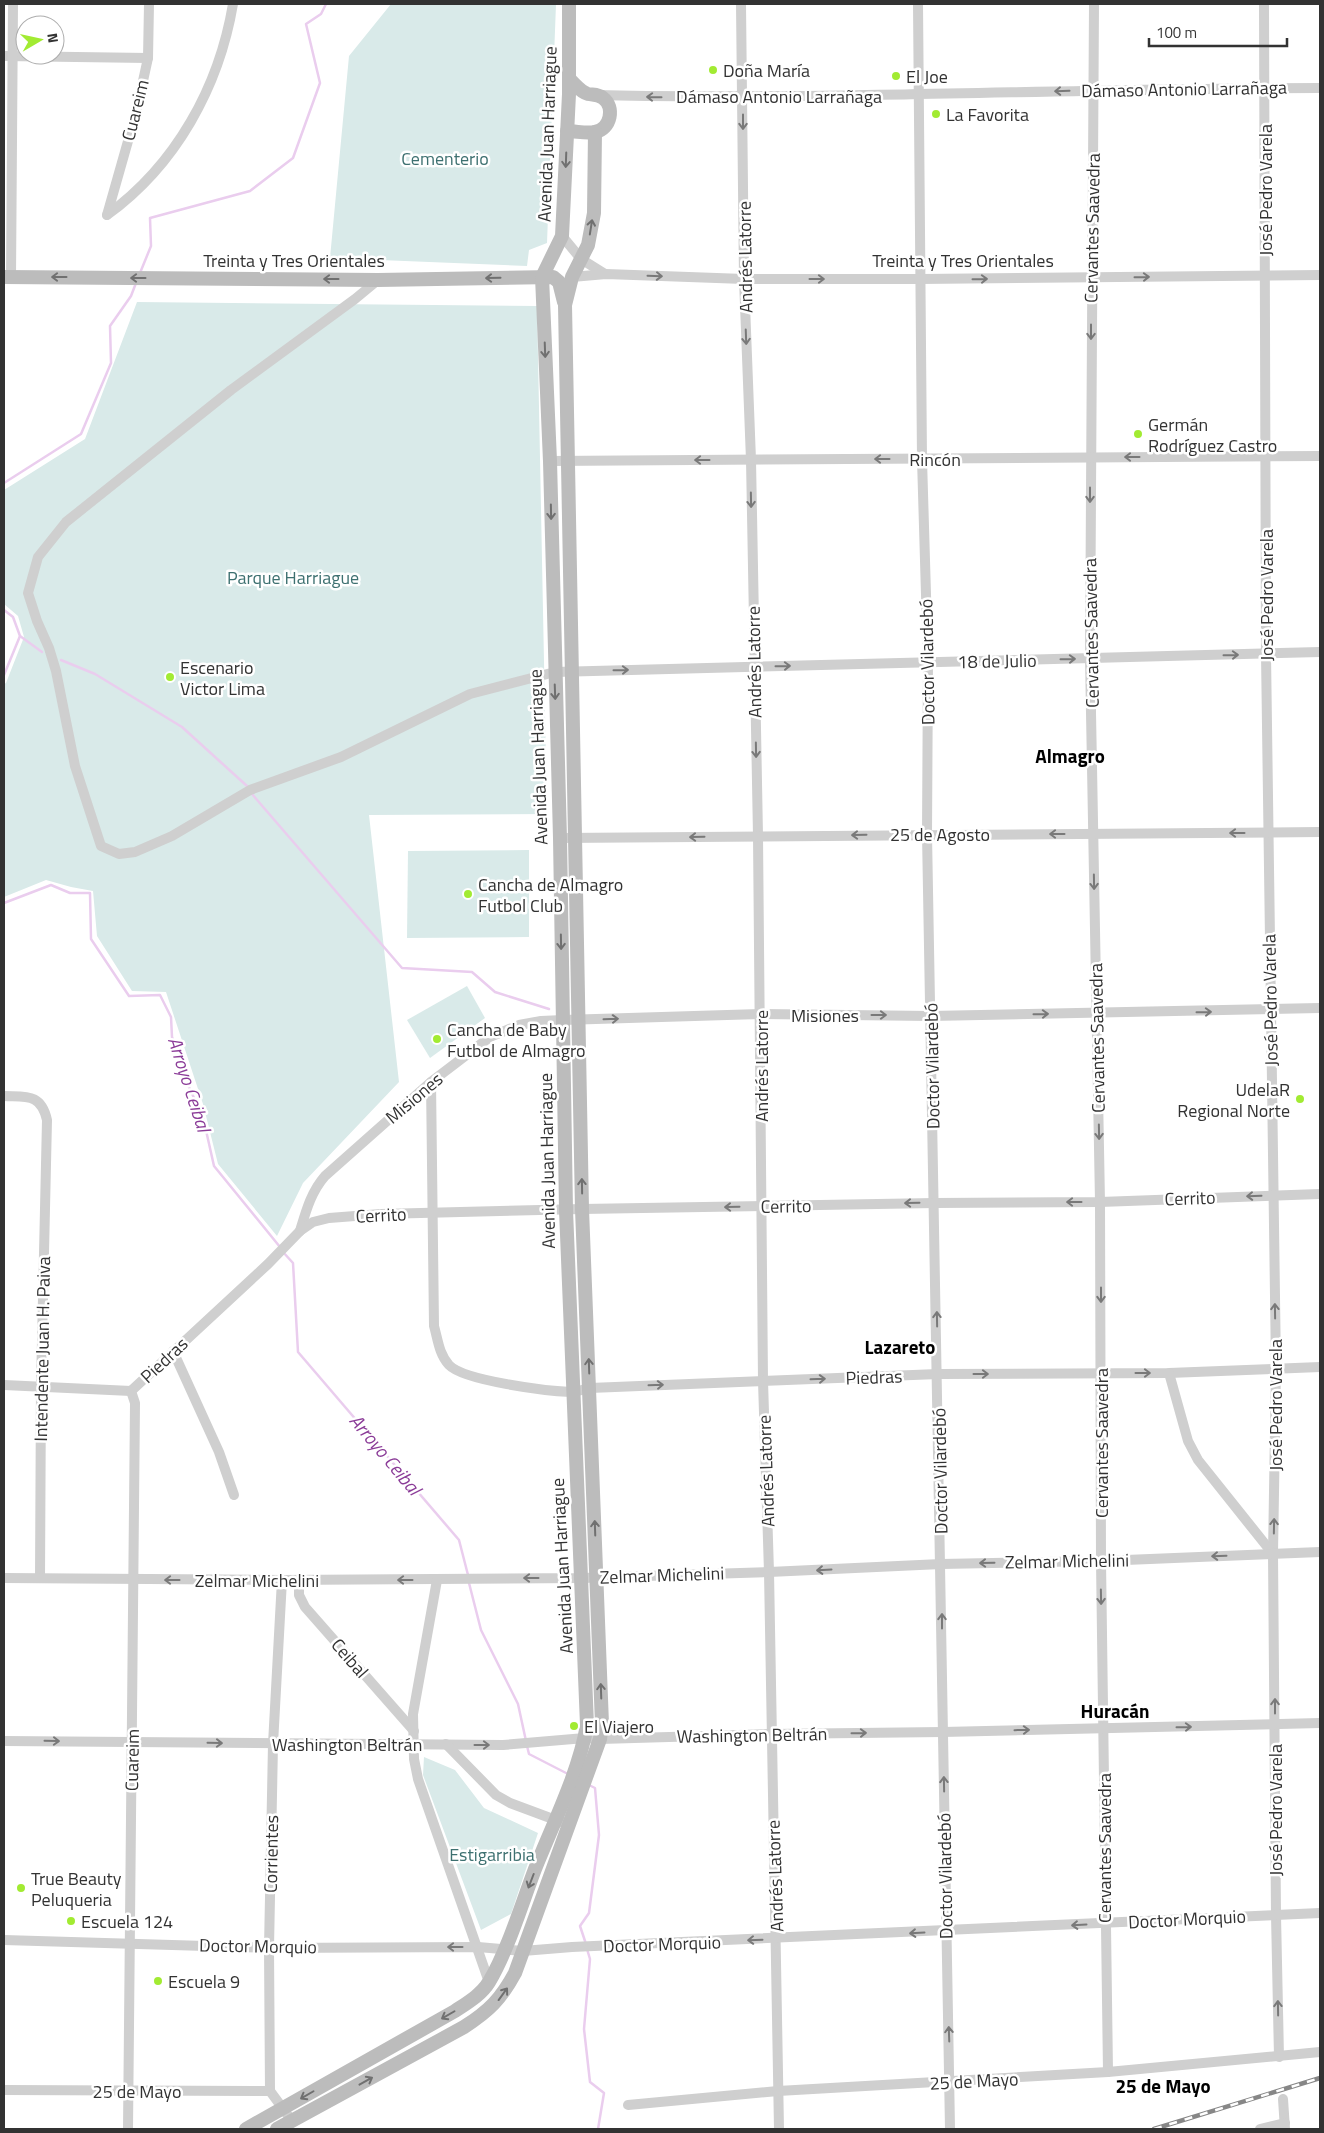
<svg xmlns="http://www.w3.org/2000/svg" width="1324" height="2133" font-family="'Titillium Web',sans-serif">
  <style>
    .green { fill: #d9eae9 }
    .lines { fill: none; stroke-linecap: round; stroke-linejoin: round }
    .stream { stroke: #eacdee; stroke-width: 2.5 }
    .street { stroke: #cfcfcf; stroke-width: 10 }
    .secondary { stroke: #bcbcbc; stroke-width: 14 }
    .rail-casing { stroke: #878787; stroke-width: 4.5 }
    .rail { stroke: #fff; stroke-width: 2.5; stroke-dasharray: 8; stroke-linecap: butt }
    .oneway { stroke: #797979 }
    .oneway2 { stroke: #707070 }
    .poi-dot { fill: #a2eb32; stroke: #fff; stroke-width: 2 }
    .labels { text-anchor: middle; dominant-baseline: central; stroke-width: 5; stroke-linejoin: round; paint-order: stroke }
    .poi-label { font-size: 18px; fill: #323232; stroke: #fff; text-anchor: start }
    .street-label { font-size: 18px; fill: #323232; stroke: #fff }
    .park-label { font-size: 18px; fill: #3d7070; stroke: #fff }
    .neighbourhood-label { font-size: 19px; font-weight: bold; fill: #000; stroke: #fff }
    .water-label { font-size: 19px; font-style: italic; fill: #8b3c98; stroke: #fff }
  </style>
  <rect width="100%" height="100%" fill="#fff"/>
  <g class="green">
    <polygon points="391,4 556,4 547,243 529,250 527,266 330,258 349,56"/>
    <polygon points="137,302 537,306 547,814 369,815 399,1082 303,1183 277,1236 218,1164 203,1104 166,992 132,991 97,936 93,891 71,887 46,880 4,897 4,684 6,683 24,637 18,616 4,604 4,490 85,439"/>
    <polygon points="529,850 529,937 407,938 408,851"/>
    <polygon points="467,986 485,1018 430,1058 407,1020"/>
    <polygon points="424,1757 455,1770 484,1808 538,1833 511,1914 481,1930 423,1775"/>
  </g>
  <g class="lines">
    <g class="stream">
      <polyline points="140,273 151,246 150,218 250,191 293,158 320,83 306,24 321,14 326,4"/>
      <polyline points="4,483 81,434 111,363 110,326 131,296 136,283"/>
      <polyline points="4,610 13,617 20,636 4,675"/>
      <polyline points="20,636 42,652"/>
      <polyline points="61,660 95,674 182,727 247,786"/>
      <polyline points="252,794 402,968 472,972 495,992 549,1009"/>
      <polyline points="4,903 51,885 70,893 90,893 91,939 129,996 160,995 171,1017 172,1037 187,1083 203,1117 214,1166 280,1247"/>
      <polyline points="283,1252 293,1263 298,1352 459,1540 468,1575"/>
      <polyline points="469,1583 481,1630 518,1704 526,1741"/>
      <polyline points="527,1746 529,1754 568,1774"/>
      <polyline points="586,1944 580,1926 589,1913 599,1835 595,1788 589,1785"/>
      <polyline points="587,1949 590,1959 584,2029 590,2082 604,2093 598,2129"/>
    </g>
    <g class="street">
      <polyline points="741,4 744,279 751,460 758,836 763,1381 769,1572 779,2129"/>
      <polyline points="918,4 922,459 928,662 927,834 950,2129"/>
      <polyline points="1094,4 1090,658 1100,1202 1101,1561 1108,2072"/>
      <polyline points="1264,4 1266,654 1276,1368 1273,1554 1276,1915 1279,2057"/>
      <polyline points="4,56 148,58"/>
      <path d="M 597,95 C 666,97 736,96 805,96 C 977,94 1149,88 1320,88"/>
      <path d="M 107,215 C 176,165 219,87 233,4"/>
      <polyline points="107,215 136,113 148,58 149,4"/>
      <polyline points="562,236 581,259 605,274"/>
      <polyline points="11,277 13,4"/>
      <polyline points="572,277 606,274 744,279 920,279 1320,275"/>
      <polyline points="378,280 355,299 231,390 66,522 38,557 28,593 37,621 49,648 56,671 75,766 101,846 119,854 135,852 172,836 250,790 341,757 470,694 555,672 1320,652"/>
      <polyline points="550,461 1320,456"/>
      <polyline points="560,838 1320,832"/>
      <path d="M 431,1082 L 434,1326 C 438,1340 439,1354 449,1365 C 464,1381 548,1391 571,1392 C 577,1392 584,1389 590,1388 L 938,1374 L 1169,1373 L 1320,1367"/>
      <path d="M 4,1096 C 26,1097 41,1093 47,1120 L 41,1386 L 40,1578"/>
      <path d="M 300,1231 C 306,1211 311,1192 325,1176 L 431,1082 L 490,1037 L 519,1025 L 541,1021 L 563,1020 L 760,1014 L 931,1016 L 1320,1008"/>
      <polyline points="173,1351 219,1452 234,1495"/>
      <polyline points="1169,1373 1188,1441 1198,1460 1273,1554"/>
      <polyline points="4,1385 131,1391 268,1264 300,1231 313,1222 329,1218 381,1214 582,1209 935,1203 1100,1202 1320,1194"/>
      <polyline points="4,1578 282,1580 582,1578 769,1572 941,1564 1101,1561 1320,1552"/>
      <polyline points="282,1580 273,1744 269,1948 270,2091 292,2121"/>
      <polyline points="299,1580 299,1595 305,1607 414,1731"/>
      <polyline points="437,1580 413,1714 414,1759 418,1779 489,1982"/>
      <polyline points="4,1741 503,1745 585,1738 600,1739 771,1734 943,1732 1320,1723"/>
      <polyline points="446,1744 496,1795 510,1803 561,1822"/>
      <polyline points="4,1940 269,1948 478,1947 523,1951 572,1947 1320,1913"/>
      <polyline points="4,2090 270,2091"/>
      <polyline points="1283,2099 1285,2129"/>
      <polyline points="628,2105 778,2091 1108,2072 1320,2052"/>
      <polyline points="128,2129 135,1403 131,1391"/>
      <polyline points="1260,2129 1285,2123"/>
    </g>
    <g class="secondary">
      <path d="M 567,131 C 576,131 587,134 595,132 C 611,129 615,107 603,98 C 598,94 593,95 588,94 C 580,92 575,84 569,79"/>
      <polyline points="4,277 378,280 553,277 559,282 564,302"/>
      <path d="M 246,2129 L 455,2011 C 467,2003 481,1995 489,1982 C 508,1950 522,1903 535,1869 C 553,1824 579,1772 587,1725 L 566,1210 L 560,838 L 550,461 L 542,277 L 562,236 L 569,94 L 569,4"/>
      <path d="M 277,2129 L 464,2027 C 489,2011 501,1999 515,1973 L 600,1739 L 602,1724 L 582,1209 L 565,305 L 572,277 L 588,245 L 594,213 L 595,132"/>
    </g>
    <defs>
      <polyline id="rail" points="1154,2129 1320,2078"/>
    </defs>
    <use href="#rail" class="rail-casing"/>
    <use href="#rail" class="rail"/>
  </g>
  <defs><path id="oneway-shaft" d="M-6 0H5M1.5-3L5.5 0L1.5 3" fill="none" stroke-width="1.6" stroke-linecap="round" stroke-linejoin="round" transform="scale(1.25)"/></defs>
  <g class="oneway">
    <use href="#oneway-shaft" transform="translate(1062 91) rotate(178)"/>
    <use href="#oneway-shaft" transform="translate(654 97) rotate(-179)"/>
    <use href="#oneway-shaft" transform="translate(743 122) rotate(90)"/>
    <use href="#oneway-shaft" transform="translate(655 276) rotate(2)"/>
    <use href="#oneway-shaft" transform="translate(1142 277) rotate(-1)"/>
    <use href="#oneway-shaft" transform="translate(817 279)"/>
    <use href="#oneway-shaft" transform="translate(980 279) rotate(-1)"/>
    <use href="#oneway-shaft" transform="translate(1091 332) rotate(90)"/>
    <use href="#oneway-shaft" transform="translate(746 337) rotate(88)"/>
    <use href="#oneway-shaft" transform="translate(1132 457) rotate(180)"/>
    <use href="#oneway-shaft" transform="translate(882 459) rotate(180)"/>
    <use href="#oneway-shaft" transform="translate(702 460) rotate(180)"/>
    <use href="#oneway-shaft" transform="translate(1090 495) rotate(90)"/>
    <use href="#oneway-shaft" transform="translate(751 500) rotate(89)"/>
    <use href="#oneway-shaft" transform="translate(1231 655) rotate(-1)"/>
    <use href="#oneway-shaft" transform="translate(1068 659) rotate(-1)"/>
    <use href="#oneway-shaft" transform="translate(783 666) rotate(-1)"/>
    <use href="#oneway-shaft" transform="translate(621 670) rotate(-1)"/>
    <use href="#oneway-shaft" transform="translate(756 750) rotate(89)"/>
    <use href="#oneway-shaft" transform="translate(1237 833) rotate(180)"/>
    <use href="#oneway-shaft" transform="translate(1057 834) rotate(180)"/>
    <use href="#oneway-shaft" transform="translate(859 835) rotate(179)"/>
    <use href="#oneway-shaft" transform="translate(697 837) rotate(179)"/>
    <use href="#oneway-shaft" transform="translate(1094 882) rotate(89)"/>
    <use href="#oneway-shaft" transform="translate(1204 1012) rotate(-1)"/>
    <use href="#oneway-shaft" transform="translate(1041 1014) rotate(-1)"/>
    <use href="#oneway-shaft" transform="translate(879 1015)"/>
    <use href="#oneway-shaft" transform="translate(611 1019) rotate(-2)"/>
    <use href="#oneway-shaft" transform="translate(1099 1132) rotate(89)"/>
    <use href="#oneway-shaft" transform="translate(1254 1196) rotate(178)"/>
    <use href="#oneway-shaft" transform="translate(1074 1202) rotate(180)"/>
    <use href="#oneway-shaft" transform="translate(912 1203) rotate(179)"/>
    <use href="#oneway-shaft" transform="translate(732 1207) rotate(179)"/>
    <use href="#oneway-shaft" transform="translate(1101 1295) rotate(90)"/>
    <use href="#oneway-shaft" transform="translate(1275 1311) rotate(-91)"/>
    <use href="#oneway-shaft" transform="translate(937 1319) rotate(-91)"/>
    <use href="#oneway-shaft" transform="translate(1143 1373)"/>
    <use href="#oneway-shaft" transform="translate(981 1374)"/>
    <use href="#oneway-shaft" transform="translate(818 1379) rotate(-2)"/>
    <use href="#oneway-shaft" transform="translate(656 1385) rotate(-2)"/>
    <use href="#oneway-shaft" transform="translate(1274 1526) rotate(-89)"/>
    <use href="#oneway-shaft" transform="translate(1219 1556) rotate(178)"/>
    <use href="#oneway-shaft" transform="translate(987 1563) rotate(179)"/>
    <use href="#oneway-shaft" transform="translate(824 1570) rotate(177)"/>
    <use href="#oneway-shaft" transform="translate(531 1578) rotate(180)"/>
    <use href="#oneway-shaft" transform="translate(172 1580) rotate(-180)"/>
    <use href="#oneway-shaft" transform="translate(405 1580) rotate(180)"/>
    <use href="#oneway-shaft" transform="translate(1101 1597) rotate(89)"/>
    <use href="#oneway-shaft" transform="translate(942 1621) rotate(-90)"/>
    <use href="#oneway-shaft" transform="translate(1275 1706) rotate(-90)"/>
    <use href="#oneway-shaft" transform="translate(1184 1727) rotate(-1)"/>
    <use href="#oneway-shaft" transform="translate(1022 1730) rotate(-1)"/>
    <use href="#oneway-shaft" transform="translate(859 1733) rotate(-1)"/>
    <use href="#oneway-shaft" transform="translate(52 1741) rotate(1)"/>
    <use href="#oneway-shaft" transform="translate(215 1743) rotate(1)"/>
    <use href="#oneway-shaft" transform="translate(482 1745)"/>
    <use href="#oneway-shaft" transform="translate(944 1784) rotate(-91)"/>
    <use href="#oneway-shaft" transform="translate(1079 1925) rotate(177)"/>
    <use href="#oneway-shaft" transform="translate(917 1933) rotate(177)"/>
    <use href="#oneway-shaft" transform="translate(755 1940) rotate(178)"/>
    <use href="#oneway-shaft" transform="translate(455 1947) rotate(180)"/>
    <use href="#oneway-shaft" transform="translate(1278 2008) rotate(-91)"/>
    <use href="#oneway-shaft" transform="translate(949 2034) rotate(-92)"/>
  </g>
  <g class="oneway2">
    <use href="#oneway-shaft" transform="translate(566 160) rotate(92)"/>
    <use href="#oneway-shaft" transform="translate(591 227) rotate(-81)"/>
    <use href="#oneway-shaft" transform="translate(59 277) rotate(-180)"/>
    <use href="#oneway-shaft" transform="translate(138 278) rotate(-180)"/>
    <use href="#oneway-shaft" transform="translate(493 278) rotate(179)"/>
    <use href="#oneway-shaft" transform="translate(331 279) rotate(-180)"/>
    <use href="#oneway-shaft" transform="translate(545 350) rotate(88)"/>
    <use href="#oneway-shaft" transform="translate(551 512) rotate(89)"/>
    <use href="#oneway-shaft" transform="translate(555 692) rotate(88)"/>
    <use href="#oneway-shaft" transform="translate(561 942) rotate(89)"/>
    <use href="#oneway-shaft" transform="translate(582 1186) rotate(-91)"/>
    <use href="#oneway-shaft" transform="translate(589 1366) rotate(-92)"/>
    <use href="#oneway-shaft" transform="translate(595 1528) rotate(-92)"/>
    <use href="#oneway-shaft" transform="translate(601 1691) rotate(-92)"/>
    <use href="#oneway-shaft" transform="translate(531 1881) rotate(111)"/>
    <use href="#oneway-shaft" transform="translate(503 1994) rotate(-54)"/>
    <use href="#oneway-shaft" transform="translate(448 2015) rotate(150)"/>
    <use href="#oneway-shaft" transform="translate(366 2081) rotate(-29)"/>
    <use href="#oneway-shaft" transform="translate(307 2095) rotate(150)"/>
  </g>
  <g class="poi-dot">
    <circle cx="713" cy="70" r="5"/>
    <circle cx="896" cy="76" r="5"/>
    <circle cx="936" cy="114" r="5"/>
    <circle cx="1138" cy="434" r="5"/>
    <circle cx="170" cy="677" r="5"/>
    <circle cx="468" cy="894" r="5"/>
    <circle cx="437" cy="1039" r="5"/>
    <circle cx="1300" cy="1099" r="5"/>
    <circle cx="574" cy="1726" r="5"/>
    <circle cx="21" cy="1888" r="5"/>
    <circle cx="71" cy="1921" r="5"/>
    <circle cx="158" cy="1981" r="5"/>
  </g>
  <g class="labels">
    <g class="poi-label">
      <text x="723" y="70">Doña María</text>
      <text x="906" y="76">El Joe</text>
      <text x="946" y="114">La Favorita</text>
      <text x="1148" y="424">Germán<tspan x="1148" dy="21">Rodríguez Castro</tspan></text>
      <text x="180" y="667">Escenario<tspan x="180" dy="21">Victor Lima</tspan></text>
      <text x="478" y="884">Cancha de Almagro<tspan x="478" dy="21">Futbol Club</tspan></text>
      <text x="447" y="1029">Cancha de Baby<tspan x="447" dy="21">Futbol de Almagro</tspan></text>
      <text x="1290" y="1089" text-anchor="end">UdelaR<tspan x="1290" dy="21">Regional Norte</tspan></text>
      <text x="584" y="1726">El Viajero</text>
      <text x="31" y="1878">True Beauty<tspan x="31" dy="21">Peluqueria</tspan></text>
      <text x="81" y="1921">Escuela 124</text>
      <text x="168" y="1981">Escuela 9</text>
    </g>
    <g class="street-label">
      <text transform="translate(1184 89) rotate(-1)">Dámaso Antonio Larrañaga</text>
      <text x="779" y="96">Dámaso Antonio Larrañaga</text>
      <text transform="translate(135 110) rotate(-76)">Cuareim</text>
      <text transform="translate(547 134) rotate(-88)">Avenida Juan Harriague</text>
      <text transform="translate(1265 190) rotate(-90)">José Pedro Varela</text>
      <text transform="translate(1092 228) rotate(-89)">Cervantes Saavedra</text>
      <text transform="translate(745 257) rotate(-91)">Andrés Latorre</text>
      <text x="294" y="260">Treinta y Tres Orientales</text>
      <text x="963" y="260">Treinta y Tres Orientales</text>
      <text x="935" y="459">Rincón</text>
      <text transform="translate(1266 595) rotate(-90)">José Pedro Varela</text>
      <text transform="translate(1091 633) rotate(-91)">Cervantes Saavedra</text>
      <text transform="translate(997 661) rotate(-1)">18 de Julio</text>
      <text transform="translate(754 662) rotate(-91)">Andrés Latorre</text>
      <text transform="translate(927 662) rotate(-91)">Doctor Vilardebó</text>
      <text transform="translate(538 757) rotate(-92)">Avenida Juan Harriague</text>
      <text x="940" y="834">25 de Agosto</text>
      <text transform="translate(1270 1000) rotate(-91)">José Pedro Varela</text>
      <text x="825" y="1015">Misiones</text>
      <text transform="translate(1097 1038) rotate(-91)">Cervantes Saavedra</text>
      <text transform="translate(761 1066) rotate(-90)">Andrés Latorre</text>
      <text transform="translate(932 1066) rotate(-91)">Doctor Vilardebó</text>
      <text transform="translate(414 1098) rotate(-40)">Misiones</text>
      <text transform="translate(547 1161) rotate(-91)">Avenida Juan Harriague</text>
      <text transform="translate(1190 1198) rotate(-2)">Cerrito</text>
      <text transform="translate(786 1206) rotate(-1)">Cerrito</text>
      <text transform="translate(381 1215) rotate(-3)">Cerrito</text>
      <text transform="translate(42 1349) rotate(-89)">Intendente Juan H. Paiva</text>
      <text transform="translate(164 1360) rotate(-43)">Piedras</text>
      <text transform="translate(874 1377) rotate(-2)">Piedras</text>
      <text transform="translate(1275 1405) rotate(-90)">José Pedro Varela</text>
      <text transform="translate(1101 1443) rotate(-90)">Cervantes Saavedra</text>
      <text transform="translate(766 1471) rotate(-92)">Andrés Latorre</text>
      <text transform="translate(940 1471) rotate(-91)">Doctor Vilardebó</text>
      <text transform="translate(1067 1561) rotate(-1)">Zelmar Michelini</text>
      <text transform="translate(562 1566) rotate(-93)">Avenida Juan Harriague</text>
      <text transform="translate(662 1575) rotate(-2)">Zelmar Michelini</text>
      <text x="257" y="1580">Zelmar Michelini</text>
      <text transform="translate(350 1658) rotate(49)">Ceibal</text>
      <text transform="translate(752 1735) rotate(-1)">Washington Beltrán</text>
      <text x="347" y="1744">Washington Beltrán</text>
      <text transform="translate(132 1760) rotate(-89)">Cuareim</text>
      <text transform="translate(1275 1810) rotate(-90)">José Pedro Varela</text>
      <text transform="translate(1104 1848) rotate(-90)">Cervantes Saavedra</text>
      <text transform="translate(271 1854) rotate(-89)">Corrientes</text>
      <text transform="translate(775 1876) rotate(-92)">Andrés Latorre</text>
      <text transform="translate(945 1876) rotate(-91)">Doctor Vilardebó</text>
      <text transform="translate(1187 1919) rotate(-3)">Doctor Morquio</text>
      <text transform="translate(662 1944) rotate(-2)">Doctor Morquio</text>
      <text transform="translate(258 1946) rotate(1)">Doctor Morquio</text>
      <text transform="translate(974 2081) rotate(-3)">25 de Mayo</text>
      <text x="137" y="2091">25 de Mayo</text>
    </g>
    <g class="park-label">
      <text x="445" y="158">Cementerio</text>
      <text x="293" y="577">Parque Harriague</text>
      <text x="492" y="1854">Estigarribia</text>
    </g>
    <g class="neighbourhood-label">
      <text x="1070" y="755">Almagro</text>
      <text x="900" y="1346">Lazareto</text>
      <text x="1115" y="1710">Huracán</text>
      <text x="1163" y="2085">25 de Mayo</text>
    </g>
    <g class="water-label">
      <text transform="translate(190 1084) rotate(72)">Arroyo Ceibal</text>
      <text transform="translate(386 1454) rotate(50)">Arroyo Ceibal</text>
    </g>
  </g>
  <rect width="1324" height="2133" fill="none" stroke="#323232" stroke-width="10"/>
  <g transform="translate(40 40) rotate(81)"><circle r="24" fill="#ffffff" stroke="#adadad"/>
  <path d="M0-4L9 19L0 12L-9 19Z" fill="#a2eb32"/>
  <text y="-8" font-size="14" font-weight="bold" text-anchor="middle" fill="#323232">N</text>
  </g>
  <path d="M1149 38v8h138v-8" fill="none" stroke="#323232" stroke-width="2.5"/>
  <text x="1156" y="38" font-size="15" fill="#323232" stroke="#ffffff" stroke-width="4" paint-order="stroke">100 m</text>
</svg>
